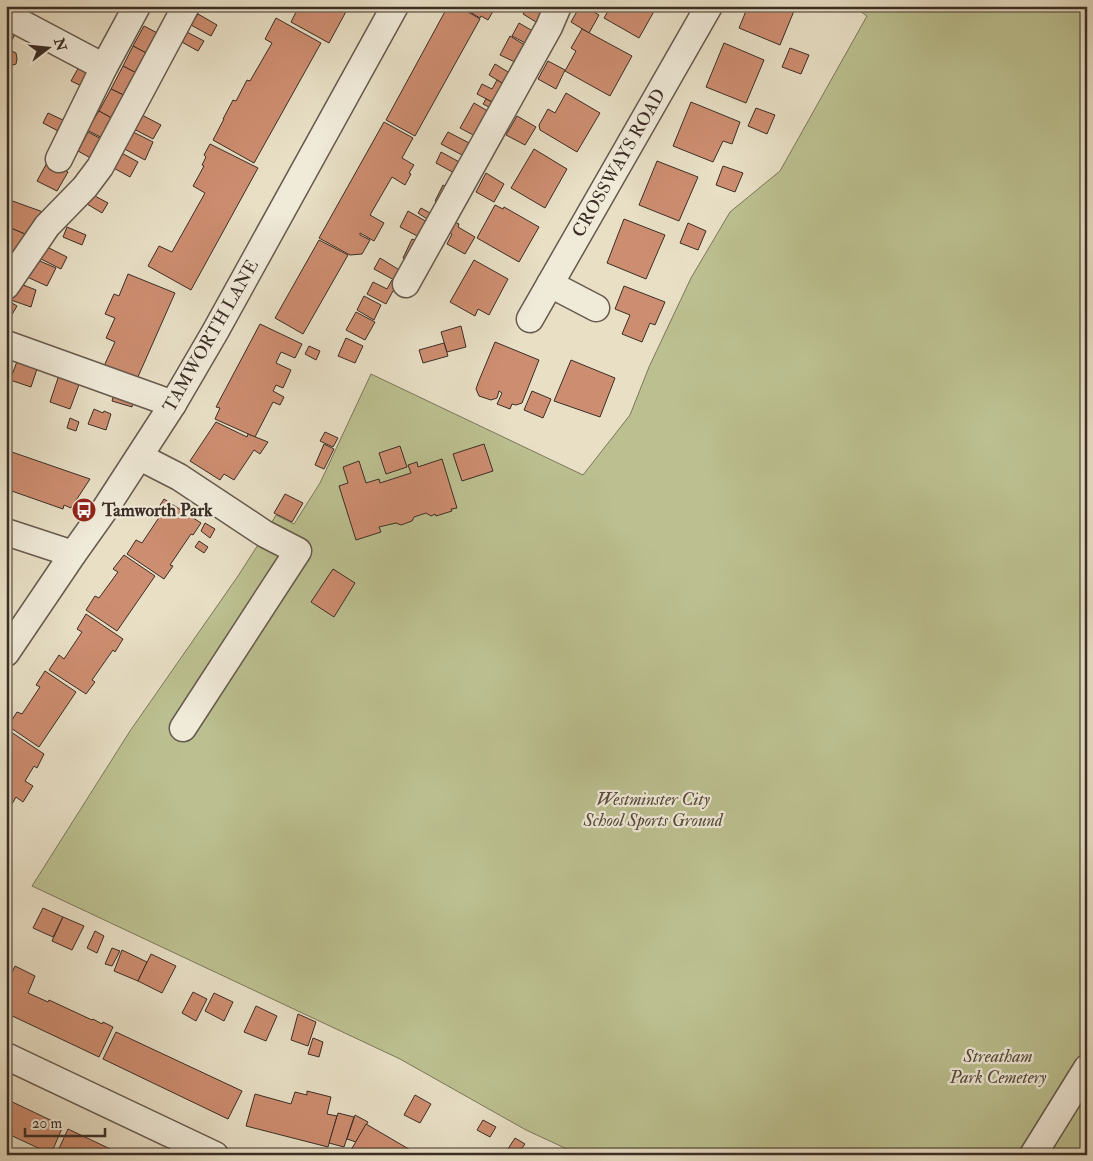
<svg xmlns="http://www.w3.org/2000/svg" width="1093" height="1161" font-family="'IM FELL Double Pica',serif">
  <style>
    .green { fill: #bcc090; stroke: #7c775b }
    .building { fill: #cd8d70; stroke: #3b2e26 }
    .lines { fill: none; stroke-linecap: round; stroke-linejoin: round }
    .minor-casing { stroke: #665a4e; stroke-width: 29 }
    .minor { stroke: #f0ead9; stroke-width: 26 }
    .labels { text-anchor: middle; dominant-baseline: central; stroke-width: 4.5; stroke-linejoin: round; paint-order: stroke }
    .street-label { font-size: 18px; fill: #3b2e26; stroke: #f0ead9 }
    .poi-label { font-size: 18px; font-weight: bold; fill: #3b2e26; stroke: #f0ead9; text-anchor: start }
    .park-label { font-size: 18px; font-style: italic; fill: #554b3b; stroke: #f0ead9 }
  </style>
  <rect width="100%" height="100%" fill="#e8dfc5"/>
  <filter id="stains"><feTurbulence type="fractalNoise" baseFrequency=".004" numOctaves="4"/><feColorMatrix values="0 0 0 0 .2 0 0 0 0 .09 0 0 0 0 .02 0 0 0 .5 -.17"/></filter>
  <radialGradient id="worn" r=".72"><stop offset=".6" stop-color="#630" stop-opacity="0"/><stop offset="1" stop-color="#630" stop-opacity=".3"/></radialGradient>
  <polygon class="green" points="853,6 1087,6 1087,1155 580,1155 526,1130 400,1059 32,886 130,731 238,576 265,534 276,515 294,524 320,483 371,374 583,475 630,415 649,367 691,278 730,212 780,171 867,16"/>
  <g class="building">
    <polygon points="6,6 29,6 23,18"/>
    <polygon points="158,6 177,6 174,14"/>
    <polygon points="211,6 225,6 222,12"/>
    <polygon points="299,6 349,6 329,43 291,22"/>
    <polygon points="448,6 458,6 480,19 415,136 386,120"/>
    <polygon points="460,6 496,6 488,20 481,16 480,18"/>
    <polygon points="528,6 550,6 541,25 523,14"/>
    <polygon points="580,6 584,6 599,15 589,33 571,22"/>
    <polygon points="611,6 657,6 639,38 604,18"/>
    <polygon points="748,6 796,6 780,45 739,28"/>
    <polygon points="198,14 217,25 211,36 191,25"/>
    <polygon points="276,18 321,43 254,163 213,140 224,119 223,119 233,100 236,101 247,80 250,81 272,43 265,39"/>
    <polygon points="6,21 19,27 7,49 16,53 17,59 16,64 10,66 6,64"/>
    <polygon points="519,23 536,33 529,45 512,36"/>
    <polygon points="144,26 163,36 152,56 133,46"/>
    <polygon points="582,29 632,56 610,96 565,71 576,51 571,48"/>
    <polygon points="185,31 204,41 198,51 180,41"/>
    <polygon points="510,36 528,47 519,64 500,55"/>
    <polygon points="724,43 764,60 746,103 706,87"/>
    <polygon points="133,46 152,56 142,76 123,66"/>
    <polygon points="790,48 809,55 801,74 782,67"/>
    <polygon points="548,61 565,70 556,89 538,79"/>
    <polygon points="495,64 513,75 507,86 489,75"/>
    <polygon points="80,65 94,72 86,88 71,81"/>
    <polygon points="123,66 142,76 130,98 111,89"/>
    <polygon points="497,80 507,86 496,104 477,94 482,84 492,89"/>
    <polygon points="111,89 130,98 117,121 99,111"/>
    <polygon points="566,93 600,113 577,152 540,130 539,125 548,109 555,113"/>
    <polygon points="486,99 496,104 493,109 483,104"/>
    <polygon points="691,102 740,122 732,144 723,141 713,162 673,146"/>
    <polygon points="474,103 491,113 477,137 460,128"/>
    <polygon points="756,108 775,115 767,134 748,126"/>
    <polygon points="99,111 117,121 106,140 87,130"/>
    <polygon points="48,113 65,121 60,132 43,123"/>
    <polygon points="138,113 161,125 153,139 130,127"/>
    <polygon points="517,116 536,127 525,145 506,135"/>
    <polygon points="384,122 413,138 402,158 414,165 409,173 411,174 405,185 392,177 370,215 384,223 374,241 360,233 360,235 370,240 362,254 350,255 319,238"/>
    <polygon points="129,130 153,142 145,160 121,147"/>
    <polygon points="88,132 105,141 96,161 78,151"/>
    <polygon points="448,132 473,145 466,157 441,144"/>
    <polygon points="210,144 258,168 191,290 148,266 159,246 172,252 205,193 193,186 204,166 202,165 206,157 204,155"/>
    <polygon points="534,149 567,169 545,208 511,188"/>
    <polygon points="118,151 138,162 130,177 110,166"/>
    <polygon points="441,152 463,164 458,175 436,163"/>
    <polygon points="48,161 68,172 57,191 37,181"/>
    <polygon points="657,161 698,177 679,221 639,205"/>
    <polygon points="723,166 743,173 735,192 716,185"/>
    <polygon points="486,173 504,184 494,202 476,192"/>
    <polygon points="443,185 453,190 445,206 435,201"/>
    <polygon points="93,195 108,203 102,213 87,204"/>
    <polygon points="7,199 43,212 32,237 6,226 6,202"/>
    <polygon points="495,205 503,209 504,207 539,227 519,262 477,238"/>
    <polygon points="421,208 430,213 427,219 418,213"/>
    <polygon points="408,211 429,223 421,238 400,227"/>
    <polygon points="624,219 665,235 646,279 607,263"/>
    <polygon points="451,220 459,224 458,227 475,237 465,254 447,244 452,234 445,230"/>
    <polygon points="688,223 706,231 698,250 680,243"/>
    <polygon points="6,226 32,237 16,260 6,256"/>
    <polygon points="67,227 86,235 82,245 63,237"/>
    <polygon points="412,239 422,243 411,263 403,258"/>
    <polygon points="319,240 348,255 303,334 275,318"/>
    <polygon points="43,245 67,257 61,269 37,257"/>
    <polygon points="33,258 56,268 47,286 25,276"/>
    <polygon points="380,258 401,271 396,281 374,269"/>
    <polygon points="474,260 508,279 489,315 478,309 475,316 450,302"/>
    <polygon points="128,274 175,293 137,379 104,366 115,342 106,338 115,318 105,314 114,294 119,296"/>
    <polygon points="392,280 400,284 397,289 393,291 386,304 367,294 373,282 387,289"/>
    <polygon points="18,283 36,290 31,307 11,300"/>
    <polygon points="624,286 665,302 655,325 650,323 642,342 622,334 630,315 615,309"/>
    <polygon points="364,296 381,305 374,320 357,310"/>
    <polygon points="7,300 17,306 7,323 6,323 6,302"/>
    <polygon points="356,312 375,322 365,340 346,330"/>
    <polygon points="260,324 302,344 295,358 281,352 276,363 291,370 283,388 276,385 273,391 284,397 280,405 273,402 255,437 215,419 220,408 216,407"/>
    <polygon points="461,326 466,347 447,352 441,332"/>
    <polygon points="346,338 363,346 355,363 338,356"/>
    <polygon points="495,342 539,360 522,403 516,405 512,404 510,409 497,404 502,393 499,391 497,398 491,400 479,396 476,389 478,383"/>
    <polygon points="444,343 448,356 423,363 419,350"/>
    <polygon points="309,346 320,351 316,360 305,354"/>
    <polygon points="18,359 38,366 31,387 10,380"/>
    <polygon points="571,360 615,378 600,417 554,401"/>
    <polygon points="59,375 80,382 70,409 50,402"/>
    <polygon points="115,391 134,397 132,407 112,401"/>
    <polygon points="532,391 551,399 543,418 524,410"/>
    <polygon points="94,409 103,413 104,411 111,414 106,430 88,424"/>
    <polygon points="70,418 79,422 76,431 67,428"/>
    <polygon points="216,422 247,437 248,434 268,442 260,454 254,450 234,480 224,474 220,480 190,461"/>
    <polygon points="325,432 338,438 333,447 320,441"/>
    <polygon points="324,444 334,449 324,469 315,465"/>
    <polygon points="484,444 493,471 462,481 453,454"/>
    <polygon points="400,446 407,467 386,474 379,453"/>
    <polygon points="6,450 90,479 71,508 64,505 63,509 6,489"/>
    <polygon points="442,459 457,508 451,509 452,511 436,516 435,514 431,516 426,513 414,517 412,521 401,525 396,523 379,527 381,532 356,540 339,486 348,483 343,467 359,461 366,483 379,479 380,483 411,473 408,465 417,462 418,467"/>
    <polygon points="285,494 303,503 292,522 274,513"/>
    <polygon points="164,499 201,523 193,535 191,534 170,565 173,566 164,579 127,554 136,540 142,543 160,516 155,513"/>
    <polygon points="205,523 215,529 210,538 201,531"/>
    <polygon points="199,541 208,547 204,553 195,547"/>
    <polygon points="124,555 155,576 117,631 86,610 95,596 99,598 118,572 113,569"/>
    <polygon points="333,569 355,583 334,617 311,602"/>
    <polygon points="86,614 123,639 115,652 113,650 92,680 95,682 86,694 49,670 59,655 64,659 82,632 77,629"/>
    <polygon points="45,671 76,692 39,747 8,726 17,712 22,714 40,687 36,685"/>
    <polygon points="8,730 44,754 37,768 34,766 25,781 33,786 23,802 16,797 9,809 6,808 6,733"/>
    <polygon points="43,908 63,917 53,937 33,928"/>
    <polygon points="63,917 84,926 72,950 52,941"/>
    <polygon points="95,931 104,936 97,953 87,948"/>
    <polygon points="112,948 120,951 112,966 105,964"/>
    <polygon points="122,950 147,962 138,981 114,971"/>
    <polygon points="151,954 176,966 162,993 138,981"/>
    <polygon points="15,966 35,976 28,993 48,1002 49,1000 92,1020 93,1019 102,1024 103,1022 113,1027 99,1057 6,1013 6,980 8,981"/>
    <polygon points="193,992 207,999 196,1021 182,1013"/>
    <polygon points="214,993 233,1002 224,1021 205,1011"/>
    <polygon points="256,1006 277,1016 266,1041 244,1032"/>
    <polygon points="298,1014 316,1022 308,1046 291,1040"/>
    <polygon points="116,1032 242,1091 228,1119 103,1059"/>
    <polygon points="313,1038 323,1042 319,1057 308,1054"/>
    <polygon points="307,1091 331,1097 327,1114 337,1116 328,1147 246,1126 255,1094 291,1104 295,1092 307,1095"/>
    <polygon points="415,1095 431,1104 420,1123 404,1115"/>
    <polygon points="6,1099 63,1126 51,1154 6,1133"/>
    <polygon points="338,1113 354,1117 344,1147 329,1143"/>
    <polygon points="355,1115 368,1122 356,1142 347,1139"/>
    <polygon points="483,1120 496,1127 490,1137 477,1130"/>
    <polygon points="366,1124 419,1155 358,1155 351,1150"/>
    <polygon points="68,1129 123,1155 56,1155"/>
    <polygon points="515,1138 525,1144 517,1155 508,1149"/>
    <polygon points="538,1149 547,1155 534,1155"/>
  </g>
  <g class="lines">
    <defs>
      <g id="minor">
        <polyline points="6,15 104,67"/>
        <polyline points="59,159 104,67 137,6"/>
        <polyline points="406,284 549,27 558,6"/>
        <polyline points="550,284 596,308"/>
        <polyline points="6,286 47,226 85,187 100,167 186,6"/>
        <polyline points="530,319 709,6"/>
        <polyline points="6,344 173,404"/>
        <polyline points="140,457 179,477 265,534 298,551 183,728"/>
        <polyline points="6,532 73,554"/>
        <polyline points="6,653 73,554 105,509 173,404 215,332 395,6"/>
        <polyline points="6,1056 215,1155"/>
        <polyline points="1033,1155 1087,1068"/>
      </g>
    </defs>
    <use href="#minor" class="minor-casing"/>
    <use href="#minor" class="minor"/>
  </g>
  <defs>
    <symbol id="bus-disc" viewBox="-11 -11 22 22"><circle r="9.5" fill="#8f2418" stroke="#f0ead9"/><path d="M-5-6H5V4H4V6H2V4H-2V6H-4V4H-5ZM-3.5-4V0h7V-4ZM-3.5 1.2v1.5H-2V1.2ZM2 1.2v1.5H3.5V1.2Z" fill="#fff"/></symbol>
  </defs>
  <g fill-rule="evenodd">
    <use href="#bus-disc" x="70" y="496" width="28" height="28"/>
  </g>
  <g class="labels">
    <g class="street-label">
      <text transform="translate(619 163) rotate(-60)">CROSSWAYS ROAD</text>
      <text transform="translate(211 336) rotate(-60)">TAMWORTH LANE</text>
    </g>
    <g class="poi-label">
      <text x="102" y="510">Tamworth Park</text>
    </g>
    <g class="park-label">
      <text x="653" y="799">Westminster City<tspan x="653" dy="21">School Sports Ground</tspan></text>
      <text x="998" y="1056">Streatham<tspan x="998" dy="21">Park Cemetery</tspan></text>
    </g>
  </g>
  <rect width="1093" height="1161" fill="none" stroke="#e8dfc5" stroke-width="25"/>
  <rect x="8" y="8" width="1078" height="1146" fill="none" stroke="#3b2e26" stroke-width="2.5"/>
  <rect x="12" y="12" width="1068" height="1136" fill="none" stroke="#3b2e26"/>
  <g transform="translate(48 48) rotate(74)" stroke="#f0ead9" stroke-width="4" paint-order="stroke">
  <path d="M0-4L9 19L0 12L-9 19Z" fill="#3b2e26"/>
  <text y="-8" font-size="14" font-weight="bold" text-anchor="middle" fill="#3b2e26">N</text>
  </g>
  <path d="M25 1128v8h80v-8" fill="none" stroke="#3b2e26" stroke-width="2.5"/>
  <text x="32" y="1128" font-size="15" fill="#3b2e26" stroke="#f0ead9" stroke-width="4" paint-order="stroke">20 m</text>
  <rect width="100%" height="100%" filter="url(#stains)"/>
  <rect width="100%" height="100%" fill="url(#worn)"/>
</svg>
